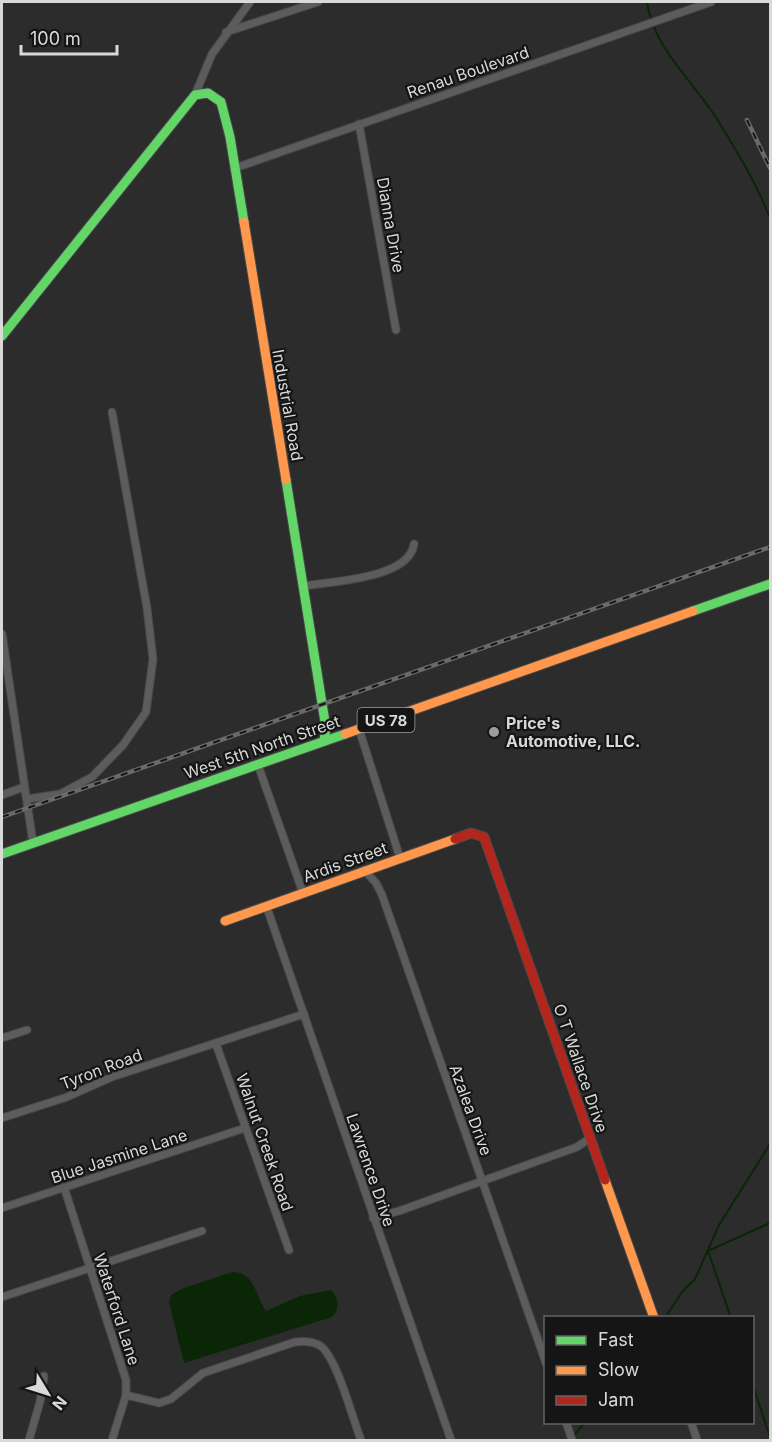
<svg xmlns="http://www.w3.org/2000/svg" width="772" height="1442" font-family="Inter,sans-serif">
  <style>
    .water { fill: #0a2607 }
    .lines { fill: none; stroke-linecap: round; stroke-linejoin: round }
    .stream { stroke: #0a2607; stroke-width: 2 }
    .street-casing { stroke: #484848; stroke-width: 9 }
    .fast-casing { stroke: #484848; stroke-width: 11 }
    .slow-casing { stroke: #484848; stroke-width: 11 }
    .jam-casing { stroke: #484848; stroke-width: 11 }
    .street { stroke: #5c5c5c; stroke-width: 7 }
    .fast { stroke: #63d668; stroke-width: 9 }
    .slow { stroke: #ff974d; stroke-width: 9 }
    .jam { stroke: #b3261e; stroke-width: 9 }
    .rail-casing { stroke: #6a6a6a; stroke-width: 4.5 }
    .rail { stroke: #141514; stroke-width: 2; stroke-dasharray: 7; stroke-linecap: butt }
    .poi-dot { fill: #9c9d9c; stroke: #141514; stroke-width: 2 }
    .labels { text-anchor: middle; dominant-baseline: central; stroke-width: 4.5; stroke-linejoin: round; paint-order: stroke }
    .shield { fill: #141514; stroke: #9d9f9d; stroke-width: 1.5 }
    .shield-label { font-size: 15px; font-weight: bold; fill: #d8dad8 }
    .street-label { font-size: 16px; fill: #d8dad8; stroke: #141514 }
    .poi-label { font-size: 16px; font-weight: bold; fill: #d8dad8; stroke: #141514; text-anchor: start }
  </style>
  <rect width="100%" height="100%" fill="#2c2c2c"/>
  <path class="water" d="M 233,1272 C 255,1273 255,1295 266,1311 L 300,1296 L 331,1290 C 339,1298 340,1309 332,1317 L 184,1363 L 169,1302 L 171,1295 L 181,1289 Z"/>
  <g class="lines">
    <g class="stream">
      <path d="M 647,2 C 653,47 691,79 715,116 C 735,148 756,182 770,218"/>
      <polyline points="710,1250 770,1223"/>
      <polyline points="708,1251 731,1318"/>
      <polyline points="665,1318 682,1292 695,1279 719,1225 770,1144"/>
      <polyline points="752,1383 770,1437"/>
      <polyline points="572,1438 585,1422"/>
    </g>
    <defs>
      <g id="street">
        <polyline points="226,32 318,2"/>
        <polyline points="195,95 212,54 250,2"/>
        <polyline points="359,124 396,330"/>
        <polyline points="235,168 711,2"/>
        <path d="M 304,586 C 332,581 409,579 414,544"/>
        <polyline points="2,634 33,843"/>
        <polyline points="359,729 400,858"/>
        <polyline points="258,765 303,893"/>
        <polyline points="2,795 24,787"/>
        <polyline points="27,799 60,794 92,777 123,745 146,712 153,659 147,608 112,412"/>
        <polyline points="364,870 376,883 382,895 546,1363"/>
        <polyline points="267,908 451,1440"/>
        <polyline points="2,1038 27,1030"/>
        <polyline points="216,1044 289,1250"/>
        <polyline points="2,1118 67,1097 112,1077 304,1014"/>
        <polyline points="64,1187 126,1380 126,1395 112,1440"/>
        <polyline points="2,1208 245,1128"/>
        <polyline points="373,1218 399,1211 577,1147 590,1138"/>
        <polyline points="2,1297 202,1231"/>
        <path d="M 126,1395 L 159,1403 L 171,1399 L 203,1373 L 295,1342 C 303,1341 311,1341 319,1345 C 336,1354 353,1420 361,1440"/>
        <polyline points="566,1422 572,1440"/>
        <polyline points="691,1422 697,1440"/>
        <polyline points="29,1440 40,1402 44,1376"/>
      </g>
      <g id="fast">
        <polyline points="2,336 195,95 208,93 221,102 230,137 244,222"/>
        <polyline points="286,480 326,728 324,741"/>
        <polyline points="693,611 770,584"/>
        <polyline points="2,854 345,734"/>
      </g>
      <g id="slow">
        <polyline points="244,222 286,480"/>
        <polyline points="345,734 693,611"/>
        <polyline points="225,921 455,839"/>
        <polyline points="605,1180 654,1318"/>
      </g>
      <polyline id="jam" points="455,839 471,833 484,837 605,1180"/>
    </defs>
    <use href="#street" class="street-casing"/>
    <use href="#fast" class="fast-casing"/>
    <use href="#slow" class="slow-casing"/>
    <use href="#jam" class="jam-casing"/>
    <use href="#street" class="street"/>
    <use href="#fast" class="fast"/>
    <use href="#slow" class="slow"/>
    <use href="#jam" class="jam"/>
    <defs>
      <g id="rail">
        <polyline points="747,120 770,168"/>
        <polyline points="2,817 770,547"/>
      </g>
    </defs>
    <use href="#rail" class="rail-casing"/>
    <use href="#rail" class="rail"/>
  </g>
  <circle class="poi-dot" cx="494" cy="732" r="6"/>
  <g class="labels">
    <rect class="shield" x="357.5" y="708" width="57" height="24" rx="4.5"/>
    <g class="shield-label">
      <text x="386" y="720">US 78</text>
    </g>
    <g class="street-label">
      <text transform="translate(468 72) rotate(-19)">Renau Boulevard</text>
      <text transform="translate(391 225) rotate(80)">Dianna Drive</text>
      <text transform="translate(288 405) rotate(80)">Industrial Road</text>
      <text transform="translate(262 747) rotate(-19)">West 5th North Street</text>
      <text transform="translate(345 862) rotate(-20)">Ardis Street</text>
      <text transform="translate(581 1068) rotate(71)">O T Wallace Drive</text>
      <text transform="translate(101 1069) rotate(-21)">Tyron Road</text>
      <text transform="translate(471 1110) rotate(70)">Azalea Drive</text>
      <text transform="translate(265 1142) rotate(71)">Walnut Creek Road</text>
      <text transform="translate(119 1156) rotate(-18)">Blue Jasmine Lane</text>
      <text transform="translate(371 1170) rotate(71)">Lawrence Drive</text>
      <text transform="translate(117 1309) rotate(72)">Waterford Lane</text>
    </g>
    <g class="poi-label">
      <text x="506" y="723">Price's<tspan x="506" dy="18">Automotive, LLC.</tspan></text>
    </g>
  </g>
  <rect width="772" height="1442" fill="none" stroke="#d8dad8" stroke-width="6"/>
  <rect x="544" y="1316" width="210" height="108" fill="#141514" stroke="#626462" stroke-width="1.5"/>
  <rect x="556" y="1336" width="30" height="9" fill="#63d668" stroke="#626462" stroke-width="1.5"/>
  <text x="598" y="1346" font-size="18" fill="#d8dad8">Fast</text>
  <rect x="556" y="1366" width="30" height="9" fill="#ff974d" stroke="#626462" stroke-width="1.5"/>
  <text x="598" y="1376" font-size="18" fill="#d8dad8">Slow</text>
  <rect x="556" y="1396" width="30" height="9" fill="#b3261e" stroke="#626462" stroke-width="1.5"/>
  <text x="598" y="1406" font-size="18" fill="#d8dad8">Jam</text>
  <g transform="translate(48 1394) rotate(128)" stroke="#141514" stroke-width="4.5" paint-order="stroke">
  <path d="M0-4.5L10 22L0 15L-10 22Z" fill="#d8dad8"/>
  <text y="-9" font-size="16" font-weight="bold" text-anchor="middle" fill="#d8dad8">N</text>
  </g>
  <path d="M21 45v9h96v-9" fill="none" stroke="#d8dad8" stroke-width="3"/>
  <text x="30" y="45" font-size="18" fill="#d8dad8" stroke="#141514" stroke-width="4.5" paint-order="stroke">100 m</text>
</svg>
